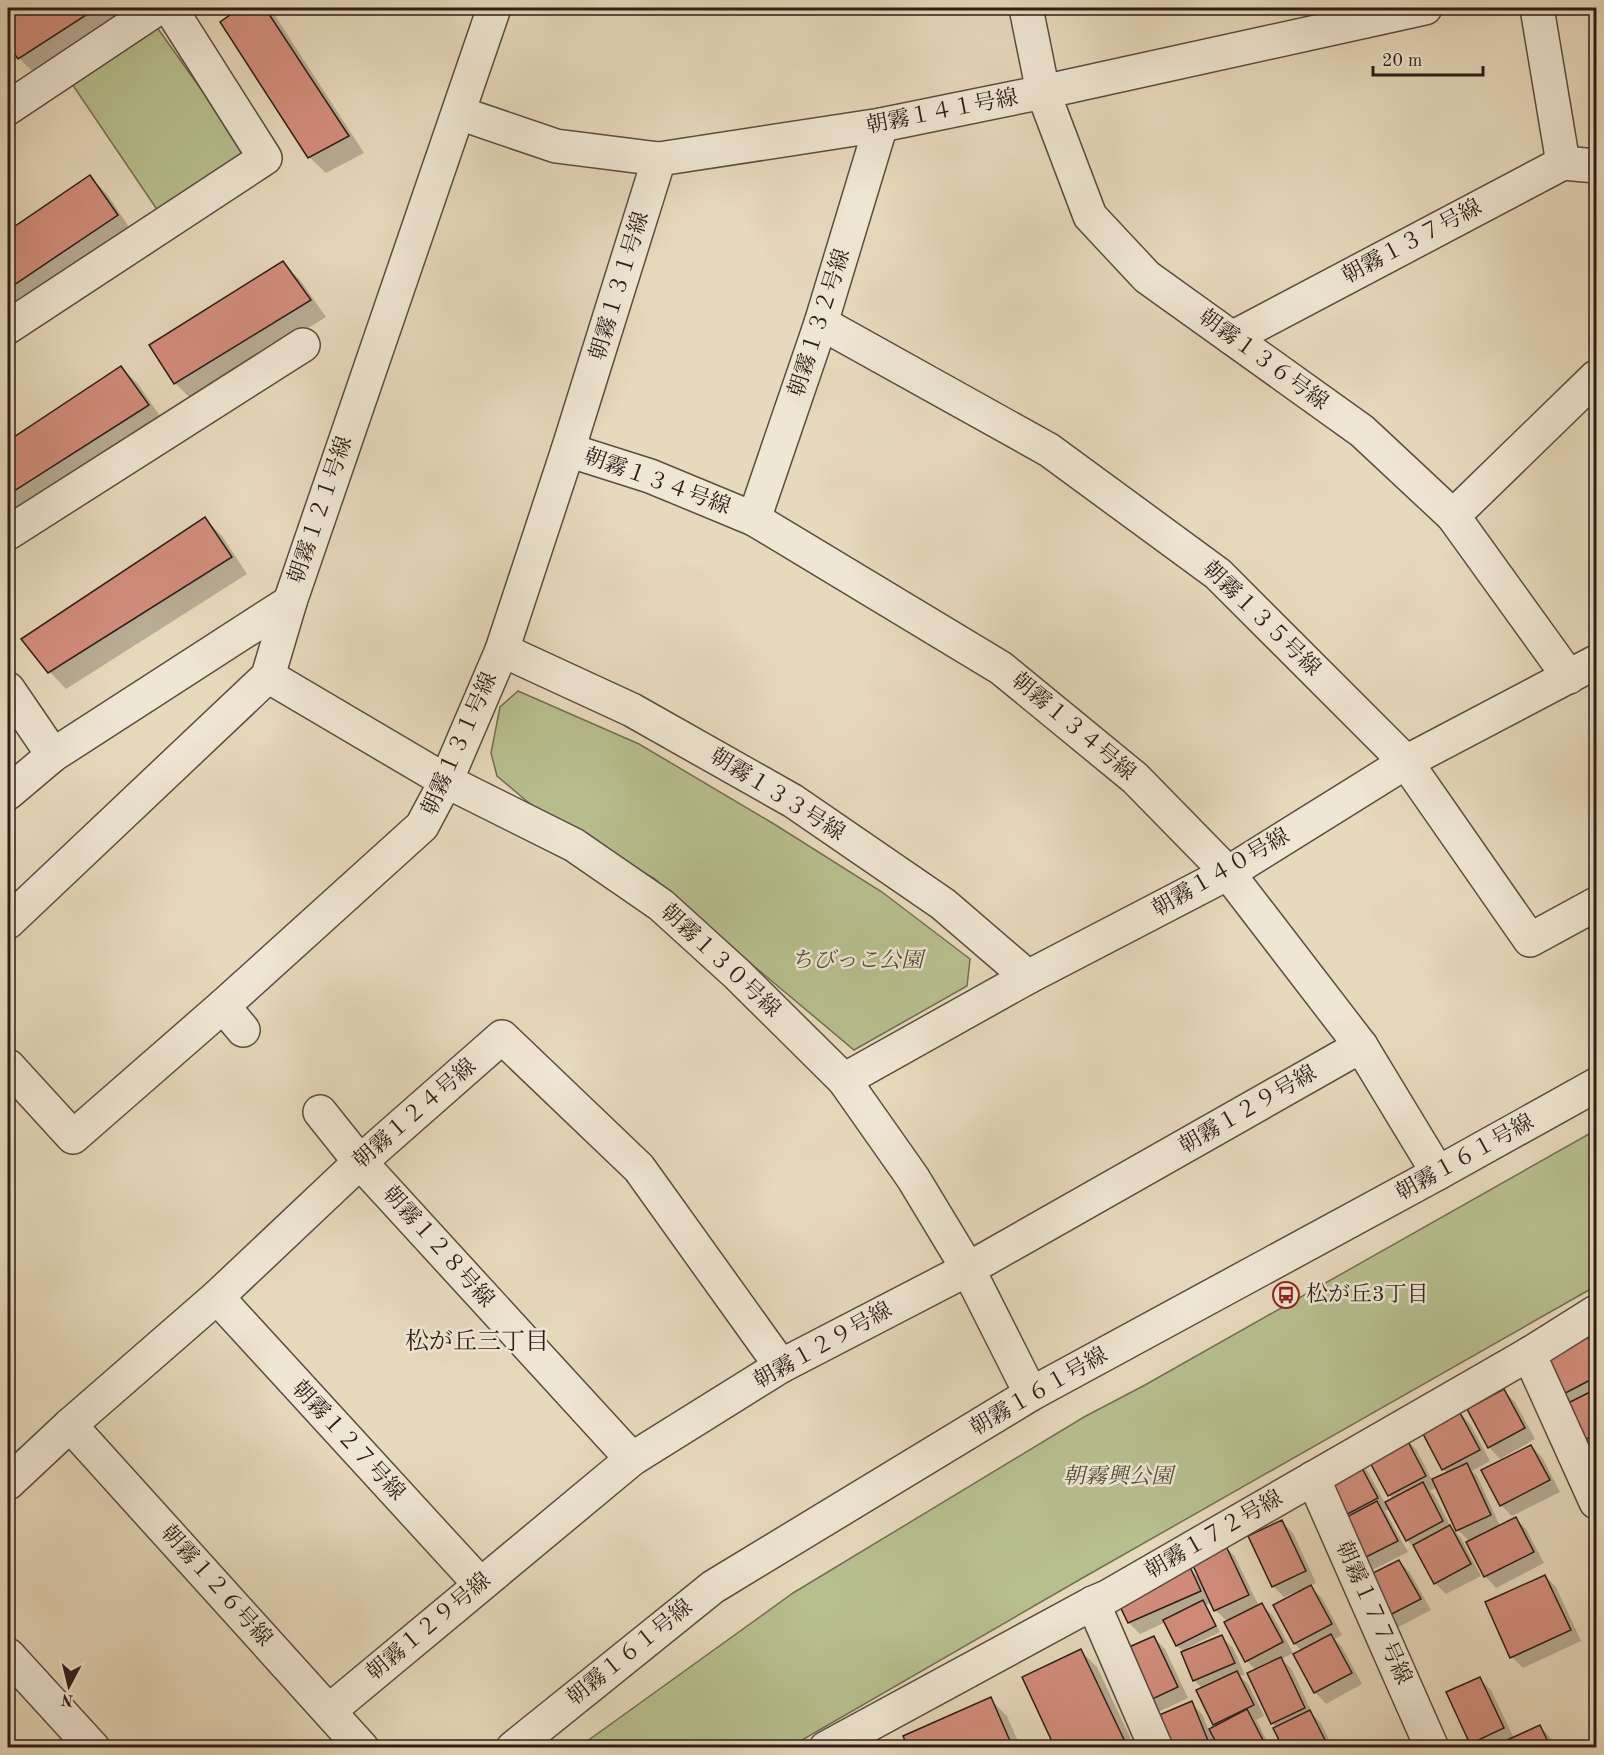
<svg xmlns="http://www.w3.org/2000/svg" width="1604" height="1755" font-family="'Old Standard TT','Noto Serif JP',serif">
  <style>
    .green { fill: #b8bf8f; stroke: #726e54; stroke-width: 1.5 }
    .shadow { fill: #0003 }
    .building { fill: #d48e7e; stroke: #2b1e19; stroke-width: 1.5 }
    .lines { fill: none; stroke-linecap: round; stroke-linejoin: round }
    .minor-casing { stroke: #5a4d42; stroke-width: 36 }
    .minor { stroke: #efe6d3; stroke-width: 33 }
    .labels { text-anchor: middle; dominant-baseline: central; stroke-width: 5; stroke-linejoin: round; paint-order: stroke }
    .street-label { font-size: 22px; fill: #2b1e19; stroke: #efe6d3 }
    .park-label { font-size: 22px; font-style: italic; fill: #554e3c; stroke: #efe6d3 }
    .poi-label { font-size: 22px; fill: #2b1e19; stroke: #efe6d3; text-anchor: start }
    .neighbourhood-label { font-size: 24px; fill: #2b1e19; stroke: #efe6d3 }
  </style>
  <rect width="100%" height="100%" fill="#e7d9bc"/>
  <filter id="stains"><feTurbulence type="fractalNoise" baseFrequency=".00333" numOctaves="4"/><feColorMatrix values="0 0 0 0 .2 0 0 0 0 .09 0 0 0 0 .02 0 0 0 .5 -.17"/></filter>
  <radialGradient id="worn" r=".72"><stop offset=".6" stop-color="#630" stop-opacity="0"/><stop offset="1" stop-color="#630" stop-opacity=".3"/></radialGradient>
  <g class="green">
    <polygon points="156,26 248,155 160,214 70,81"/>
    <polygon points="518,691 639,744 774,824 882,892 970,959 967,986 854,1050 755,967 655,879 529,803 497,776 491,753 500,707"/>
    <polygon points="1596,1130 1596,1286 1086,1576 790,1747 579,1747 793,1593 1084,1417 1145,1385"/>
  </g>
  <g class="shadow">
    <polygon points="21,8 139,8 36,75 19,58 8,42 8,17"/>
    <polygon points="243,8 267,8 274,14 364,153 326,173 309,157 222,22"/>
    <polygon points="90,177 107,194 133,233 8,317 8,232"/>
    <polygon points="283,263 300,280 326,317 192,400 175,383 151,345"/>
    <polygon points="121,367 138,384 164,422 8,522 8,443"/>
    <polygon points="205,519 222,536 247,574 66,689 50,672"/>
    <polygon points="1587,1339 1596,1348 1596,1451 1591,1453 1539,1363"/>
    <polygon points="1504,1391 1515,1402 1535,1439 1500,1459 1489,1447"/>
    <polygon points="1459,1412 1470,1424 1490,1461 1472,1471 1477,1476 1500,1526 1515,1518 1526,1529 1544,1563 1496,1588 1485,1576 1469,1541 1458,1530 1438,1487 1430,1491 1434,1495 1451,1527 1461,1538 1481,1576 1446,1594 1435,1583 1417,1551 1407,1540 1390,1509 1385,1511 1408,1552 1372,1570 1361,1559 1341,1522 1357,1461 1368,1472 1385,1503 1393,1499 1390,1495 1405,1438 1416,1449 1432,1480 1448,1474 1443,1469"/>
    <polygon points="1531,1446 1542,1457 1560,1492 1512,1516 1501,1505"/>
    <polygon points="1282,1522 1293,1533 1316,1583 1309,1586 1322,1598 1342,1635 1335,1639 1342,1647 1362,1684 1326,1704 1315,1692 1295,1654 1302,1651 1295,1644 1275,1605 1294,1595 1293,1593 1284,1597 1273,1586"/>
    <polygon points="1224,1545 1235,1557 1259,1606 1262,1605 1273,1616 1293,1653 1282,1659 1292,1670 1313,1715 1321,1723 1333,1748 1284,1748 1277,1728 1272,1723 1256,1670 1247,1661 1228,1622 1215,1610 1212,1602 1206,1605 1220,1632 1187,1648 1188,1651 1222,1637 1233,1648 1245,1675 1240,1676 1248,1684 1264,1716 1256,1720 1271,1748 1220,1748 1215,1738 1213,1739 1217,1748 1164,1748 1191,1703 1202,1714 1209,1731 1217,1727 1214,1724 1203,1689 1194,1680 1184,1652 1177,1646 1166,1622 1140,1634 1129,1623 1119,1600 1190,1569 1201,1580"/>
    <polygon points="1399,1561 1410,1573 1431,1610 1395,1629 1363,1580"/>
    <polygon points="1545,1576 1556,1587 1581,1641 1523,1668 1512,1657"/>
    <polygon points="1154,1638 1165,1649 1188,1698 1156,1713 1145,1702"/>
    <polygon points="1081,1651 1097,1667 1135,1748 1057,1748"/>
    <polygon points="1480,1679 1491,1690 1514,1738 1540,1727 1551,1738 1556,1748 1475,1748 1471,1743"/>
    <polygon points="990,1699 1007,1716 1021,1748 909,1748"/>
  </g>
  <g class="building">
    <polygon points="19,8 97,8 18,59 8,45 8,15"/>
    <polygon points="240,8 265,8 349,136 308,158 220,22"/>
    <polygon points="90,175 118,215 8,289 8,231"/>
    <polygon points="283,261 311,300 174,384 149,345"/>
    <polygon points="121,366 149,405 8,495 8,441"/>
    <polygon points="205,517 232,557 48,673 21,639"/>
    <polygon points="1588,1337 1596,1354 1596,1377 1556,1398 1537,1363"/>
    <polygon points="1504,1389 1525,1428 1488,1448 1467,1409"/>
    <polygon points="1596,1389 1596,1434 1579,1443 1560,1407"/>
    <polygon points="1459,1411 1480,1450 1442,1470 1421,1430"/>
    <polygon points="1405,1436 1426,1476 1388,1496 1367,1457"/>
    <polygon points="1531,1445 1550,1480 1500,1506 1481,1470"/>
    <polygon points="1357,1459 1378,1498 1340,1518 1319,1479"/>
    <polygon points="1467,1463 1491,1515 1456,1531 1432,1479"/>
    <polygon points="1423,1482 1443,1521 1406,1541 1385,1502"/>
    <polygon points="1377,1501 1398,1541 1360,1560 1339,1521"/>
    <polygon points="1516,1517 1534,1552 1484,1577 1466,1542"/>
    <polygon points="1282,1520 1306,1571 1272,1587 1248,1536"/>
    <polygon points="1450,1525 1471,1564 1434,1584 1413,1545"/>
    <polygon points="1225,1544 1249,1595 1214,1611 1190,1559"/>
    <polygon points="1399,1560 1421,1599 1382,1619 1361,1579"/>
    <polygon points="1190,1567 1201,1591 1128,1623 1117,1600"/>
    <polygon points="1545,1575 1571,1630 1510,1658 1485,1602"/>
    <polygon points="1311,1585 1332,1624 1294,1644 1273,1605"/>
    <polygon points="1203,1600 1216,1626 1176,1646 1163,1620"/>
    <polygon points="1262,1603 1283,1642 1245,1662 1224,1622"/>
    <polygon points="1331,1634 1352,1673 1314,1693 1293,1654"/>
    <polygon points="1222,1635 1235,1663 1193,1681 1181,1652"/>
    <polygon points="1154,1636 1178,1687 1144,1703 1120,1651"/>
    <polygon points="1081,1649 1128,1748 1055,1748 1022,1677"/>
    <polygon points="1281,1657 1305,1708 1271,1724 1247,1673"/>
    <polygon points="1237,1671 1254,1705 1213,1725 1196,1690"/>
    <polygon points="1480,1677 1504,1728 1470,1744 1446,1692"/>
    <polygon points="991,1697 1013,1748 908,1748 903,1736"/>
    <polygon points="1192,1701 1211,1748 1163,1748 1150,1719"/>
    <polygon points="1247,1709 1267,1748 1219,1748 1209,1729"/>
    <polygon points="1310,1710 1329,1748 1283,1748 1273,1728"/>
    <polygon points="1540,1725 1551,1748 1490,1748"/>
  </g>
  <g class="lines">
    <defs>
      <g id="minor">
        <polyline points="1026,8 1043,92 1090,216 1147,277 1362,431 1453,516 1569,677"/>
        <polyline points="1537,8 1563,163"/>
        <polyline points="8,108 158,8"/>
        <polyline points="459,113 556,146 659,159 881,125 1043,92 1425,8"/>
        <polyline points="821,323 1049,450 1218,574 1406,762 1530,940 1596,904"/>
        <polyline points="8,327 265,158 170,8"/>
        <polyline points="1232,338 1563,163 1596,166"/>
        <polyline points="568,450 650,476 754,519 1001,668 1135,778 1228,873 1361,1046 1438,1173"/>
        <polyline points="1453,516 1596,377"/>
        <polyline points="754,519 821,323 881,125"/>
        <polyline points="8,533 303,345"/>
        <polyline points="502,650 632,710 793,801 943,904 1028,977"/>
        <polyline points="268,676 446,781 574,845 661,905 737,974 844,1080 913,1178 968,1269 1031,1394"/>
        <polyline points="8,689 53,755"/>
        <polyline points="8,793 53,755 290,602"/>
        <polyline points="8,922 268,676 290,602 494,8"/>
        <polyline points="223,1006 243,1030"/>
        <polyline points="8,1066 73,1137 223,1006 422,826 446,781 502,650 568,450 659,159"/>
        <polyline points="844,1080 1028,977 1228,873 1406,762 1596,662"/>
        <polyline points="320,1112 360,1162 632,1459"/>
        <polyline points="217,1297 480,1584"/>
        <polyline points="1529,1354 1596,1502"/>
        <polyline points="70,1425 362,1748"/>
        <polyline points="1313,1478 1432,1748"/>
        <polyline points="8,1483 70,1425 217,1297 360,1162 502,1037 639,1168 781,1366"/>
        <polyline points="1093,1603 1156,1748"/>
        <polyline points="8,1655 93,1748"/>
        <polyline points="329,1711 632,1459 781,1366 968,1269 1361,1046"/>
        <polyline points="513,1748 713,1587 1031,1394 1438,1173 1596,1085"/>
        <polyline points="826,1748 1093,1603 1107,1597 1529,1354 1596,1312"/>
      </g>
    </defs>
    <use href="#minor" class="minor-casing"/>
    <use href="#minor" class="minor"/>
  </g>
  <defs>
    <symbol id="bus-ring" viewBox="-11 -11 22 22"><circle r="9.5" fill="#efe6d3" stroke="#8f2418" stroke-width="1.5"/><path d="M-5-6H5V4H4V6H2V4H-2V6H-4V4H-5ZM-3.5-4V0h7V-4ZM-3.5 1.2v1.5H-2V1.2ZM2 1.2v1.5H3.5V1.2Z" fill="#8f2418"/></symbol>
  </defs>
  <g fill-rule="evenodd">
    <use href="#bus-ring" x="1271" y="1280" width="30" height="30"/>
  </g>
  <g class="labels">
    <g class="street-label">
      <text transform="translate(942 112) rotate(-11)">朝霧１４１号線</text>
      <text transform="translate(1412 242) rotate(-28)">朝霧１３７号線</text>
      <text transform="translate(620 286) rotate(-73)">朝霧１３１号線</text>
      <text transform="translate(820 323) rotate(-72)">朝霧１３２号線</text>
      <text transform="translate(1263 360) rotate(36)">朝霧１３６号線</text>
      <text transform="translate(657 482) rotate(20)">朝霧１３４号線</text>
      <text transform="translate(321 510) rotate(-71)">朝霧１２１号線</text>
      <text transform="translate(1261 619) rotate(44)">朝霧１３５号線</text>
      <text transform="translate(1073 727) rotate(40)">朝霧１３４号線</text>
      <text transform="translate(460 744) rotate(-66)">朝霧１３１号線</text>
      <text transform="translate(777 795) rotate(32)">朝霧１３３号線</text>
      <text transform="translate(1221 873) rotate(-30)">朝霧１４０号線</text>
      <text transform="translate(720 961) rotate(43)">朝霧１３０号線</text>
      <text transform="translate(1248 1110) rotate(-30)">朝霧１２９号線</text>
      <text transform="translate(415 1114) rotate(-41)">朝霧１２４号線</text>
      <text transform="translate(1465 1158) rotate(-29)">朝霧１６１号線</text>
      <text transform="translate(438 1247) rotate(48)">朝霧１２８号線</text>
      <text transform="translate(823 1346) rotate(-29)">朝霧１２９号線</text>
      <text transform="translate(1039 1392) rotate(-30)">朝霧１６１号線</text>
      <text transform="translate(348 1441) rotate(47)">朝霧１２７号線</text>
      <text transform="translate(1214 1535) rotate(-30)">朝霧１７２号線</text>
      <text transform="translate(216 1586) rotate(48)">朝霧１２６号線</text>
      <text transform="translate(1373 1613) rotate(66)">朝霧１７７号線</text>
      <text transform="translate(429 1627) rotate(-40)">朝霧１２９号線</text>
      <text transform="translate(630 1653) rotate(-39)">朝霧１６１号線</text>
    </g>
    <g class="park-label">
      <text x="857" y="961">ちびっこ公園</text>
      <text x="1118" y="1477">朝霧興公園</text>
    </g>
    <g class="poi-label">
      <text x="1306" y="1295">松が丘3丁目</text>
    </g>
    <g class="neighbourhood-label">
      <text x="477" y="1343">松が丘三丁目</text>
    </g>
  </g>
  <rect width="1604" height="1755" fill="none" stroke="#e7d9bc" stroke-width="30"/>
  <rect x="9" y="9" width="1586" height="1737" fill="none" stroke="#2b1e19" stroke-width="3"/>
  <rect x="15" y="15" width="1574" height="1725" fill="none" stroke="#2b1e19" stroke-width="1.5"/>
  <g transform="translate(69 1686) rotate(187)" stroke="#efe6d3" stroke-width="4.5" paint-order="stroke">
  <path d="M0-4.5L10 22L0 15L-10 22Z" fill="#2b1e19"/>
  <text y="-9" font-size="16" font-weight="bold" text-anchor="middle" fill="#2b1e19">N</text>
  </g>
  <path d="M1373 66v9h110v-9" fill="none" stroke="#2b1e19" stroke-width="3"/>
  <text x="1382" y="66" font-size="18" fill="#2b1e19" stroke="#efe6d3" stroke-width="4.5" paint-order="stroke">20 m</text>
  <rect width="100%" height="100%" filter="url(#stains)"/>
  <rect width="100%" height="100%" fill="url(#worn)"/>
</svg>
